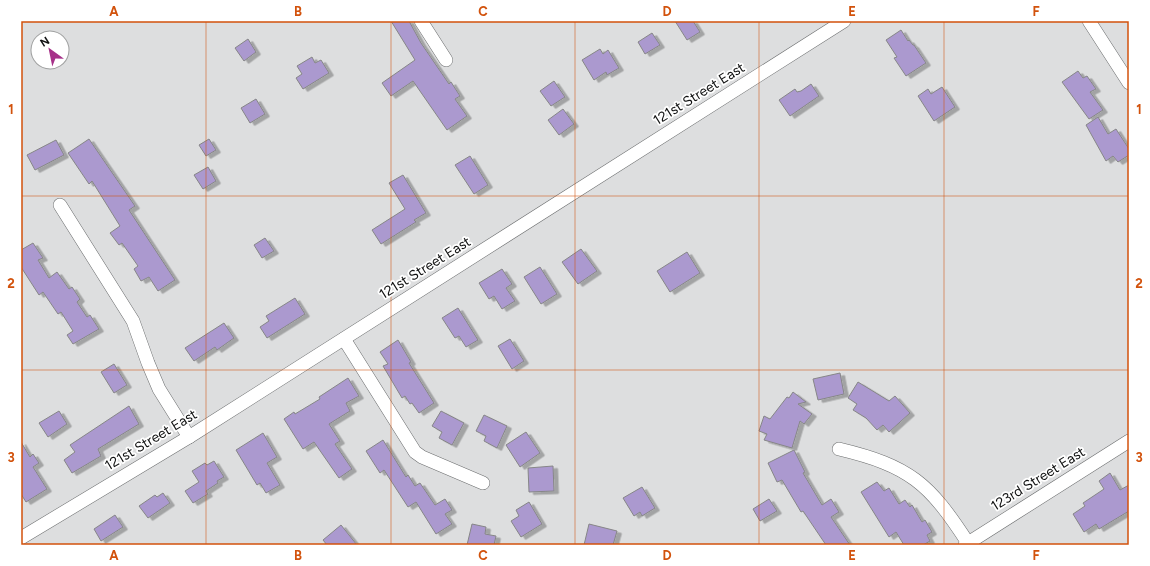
<svg xmlns="http://www.w3.org/2000/svg" width="1150" height="566" font-family="Figtree,sans-serif">
  <style>
    .building { fill: #ab99cf; stroke: #868687; filter: url(#shadow) }
    .lines { fill: none; stroke-linecap: round; stroke-linejoin: round }
    .minor-casing { stroke: #6b6d6e; stroke-width: 14 }
    .minor { stroke: #fff; stroke-width: 13 }
    .grid { fill: none; stroke: #d2520c; stroke-width: 1; stroke-opacity: 0.55 }
    .labels { text-anchor: middle; dominant-baseline: central; stroke-width: 3.5; stroke-linejoin: round; paint-order: stroke }
    .street-label { font-size: 14px; fill: #101111; stroke: #fff }
    .neatline { fill: none; stroke: #d2520c; stroke-width: 1.5 }
    .grid-label { font-size: 13px; text-anchor: middle; font-weight: bold; fill: #d2520c }
  </style>
  <defs>
    <filter id="shadow"><feDropShadow dx="4.5" dy="2.5" stdDeviation="0" flood-color="#0004"/></filter>
  </defs>
  <rect width="100%" height="100%" fill="#dddedf"/>
  <g class="building">
    <polygon points="391,21 409,21 421,43 449,84 451,82 460,96 455,99 467,116 447,130 413,81 391,96 382,83 415,60"/>
    <polygon points="675,21 693,21 700,32 687,40"/>
    <polygon points="901,30 908,41 909,40 913,45 914,45 926,63 906,76 894,58 897,57 886,40"/>
    <polygon points="652,33 660,45 645,54 638,42"/>
    <polygon points="248,39 256,52 244,61 235,48"/>
    <polygon points="600,49 603,54 608,50 619,68 607,75 606,72 594,80 582,60"/>
    <polygon points="312,57 315,63 321,60 329,73 303,89 296,78 302,74 297,66"/>
    <polygon points="1078,71 1083,78 1087,76 1096,89 1090,92 1103,110 1089,119 1062,82"/>
    <polygon points="554,81 565,97 551,106 540,91"/>
    <polygon points="811,84 819,96 790,116 779,100 795,89 797,92 801,91"/>
    <polygon points="942,87 955,107 934,121 918,96 928,89 931,94"/>
    <polygon points="256,99 265,114 250,123 241,108"/>
    <polygon points="563,109 574,124 559,135 548,120"/>
    <polygon points="1098,117 1108,134 1116,129 1129,149 1129,155 1118,162 1113,156 1106,161 1086,125"/>
    <polygon points="89,139 135,206 129,210 175,280 158,291 149,277 141,281 134,269 138,266 122,243 119,245 110,233 120,226 92,181 89,184 68,153"/>
    <polygon points="209,139 216,150 206,156 199,145"/>
    <polygon points="56,140 64,155 35,170 27,155"/>
    <polygon points="470,156 488,185 474,194 455,165"/>
    <polygon points="208,167 216,181 203,189 194,175"/>
    <polygon points="403,175 426,213 414,220 416,222 381,244 372,230 405,209 389,183"/>
    <polygon points="265,238 274,251 262,258 254,245"/>
    <polygon points="33,243 43,258 38,260 49,278 57,272 69,289 72,287 80,299 77,302 87,317 90,315 99,329 73,344 67,335 73,331 61,312 58,314 43,292 39,295 21,267 21,250"/>
    <polygon points="581,249 597,271 578,284 562,262"/>
    <polygon points="687,252 700,273 670,292 657,271"/>
    <polygon points="540,267 557,294 541,304 524,277"/>
    <polygon points="502,269 512,284 506,288 515,301 502,309 494,296 489,299 479,283"/>
    <polygon points="295,298 305,314 267,338 260,327 269,321 266,316"/>
    <polygon points="458,308 478,340 466,347 459,336 455,338 442,318"/>
    <polygon points="224,323 234,338 217,350 215,347 194,361 185,348"/>
    <polygon points="510,339 524,361 512,369 498,346"/>
    <polygon points="398,340 411,362 409,363 434,403 419,413 412,403 410,404 405,396 402,398 383,366 388,364 380,352"/>
    <polygon points="114,364 127,385 114,393 101,372"/>
    <polygon points="840,373 844,394 818,400 813,379"/>
    <polygon points="348,378 359,396 346,403 350,411 329,424 340,441 335,444 352,469 339,478 314,442 303,449 284,419 294,412 295,414 320,399 319,397"/>
    <polygon points="858,382 889,401 895,396 910,413 889,432 883,425 877,430 866,418 853,410 857,404 848,398"/>
    <polygon points="793,392 806,402 798,404 812,414 804,424 800,421 792,448 764,440 767,434 759,431 764,416 770,419 787,397 789,398"/>
    <polygon points="129,406 139,424 98,449 101,456 72,473 64,460 75,452 70,445"/>
    <polygon points="59,411 67,424 48,437 39,423"/>
    <polygon points="441,411 464,423 452,445 439,438 442,432 432,426"/>
    <polygon points="484,415 507,426 497,448 484,441 486,436 476,431"/>
    <polygon points="526,432 540,453 520,467 506,445"/>
    <polygon points="263,433 277,457 267,463 280,485 266,493 260,483 257,485 236,450"/>
    <polygon points="383,440 406,477 408,475 415,486 420,483 435,505 445,499 452,510 445,514 452,524 436,534 416,502 408,507 384,470 380,473 366,451"/>
    <polygon points="21,442 30,457 33,454 39,463 33,467 47,489 26,502 21,494"/>
    <polygon points="794,450 805,472 803,473 822,505 831,499 839,512 831,517 850,545 826,545 803,511 801,512 782,480 777,482 768,463"/>
    <polygon points="214,461 224,477 217,481 218,483 206,491 208,494 193,503 185,491 199,482 192,471 205,463 207,465"/>
    <polygon points="553,466 554,491 529,492 528,468"/>
    <polygon points="1110,473 1120,490 1129,485 1129,511 1099,529 1096,524 1084,532 1073,514 1085,506 1083,503 1104,489 1099,481"/>
    <polygon points="877,482 884,491 889,488 899,504 905,500 910,507 912,505 922,522 925,520 932,532 927,535 930,541 923,545 904,545 896,532 889,537 861,492"/>
    <polygon points="642,487 655,508 642,516 640,512 634,516 623,498"/>
    <polygon points="163,493 170,503 148,518 139,506 155,495 157,497"/>
    <polygon points="769,499 777,511 760,521 753,509"/>
    <polygon points="529,502 542,524 521,537 511,521 519,516 516,510"/>
    <polygon points="115,515 123,527 101,541 94,529"/>
    <polygon points="472,524 486,527 485,534 496,536 494,545 467,545"/>
    <polygon points="589,524 617,531 613,545 584,545"/>
    <polygon points="341,525 357,545 327,545 323,540"/>
  </g>
  <g class="lines">
    <defs>
      <g id="minor">
        <polyline points="421,21 446,60"/>
        <polyline points="1089,21 1129,83"/>
        <polyline points="60,205 133,321 148,363 159,389 189,437"/>
        <polyline points="344,339 415,452 422,457 483,483"/>
        <path d="M 839,449 C 910,466 929,483 968,543"/>
        <polyline points="21,538 189,437 844,21"/>
        <polyline points="965,545 1129,441"/>
      </g>
    </defs>
    <use href="#minor" class="minor-casing"/>
    <use href="#minor" class="minor"/>
  </g>
  <path class="grid" d="M 206,21 L 206,545M 391,21 L 391,545M 575,21 L 575,545M 759,21 L 759,545M 944,21 L 944,545M 21,196 L 1129,196M 21,370 L 1129,370"/>
  <g class="labels">
    <g class="street-label">
      <text transform="translate(699 94) rotate(-32)">121st Street East</text>
      <text transform="translate(425 268) rotate(-32)">121st Street East</text>
      <text transform="translate(151 440) rotate(-31)">121st Street East</text>
      <text transform="translate(1038 479) rotate(-32)">123rd Street East</text>
    </g>
  </g>
  <rect width="1150" height="566" fill="none" stroke="#ffffff" stroke-width="44"/>
  <g transform="translate(50 50) rotate(327)"><circle r="19" fill="#ffffff" stroke="#9fa0a0"/>
  <path d="M0-3L7 15L0 10L-7 15Z" fill="#a63189"/>
  <text y="-6" font-size="11" font-weight="bold" text-anchor="middle" fill="#101111">N</text>
  </g>
  <rect x="22" y="22" width="1106" height="522" class="neatline"/>
  <g class="grid-label">
    <text x="114" y="16">A</text>
    <text x="298" y="16">B</text>
    <text x="483" y="16">C</text>
    <text x="667" y="16">D</text>
    <text x="852" y="16">E</text>
    <text x="1036" y="16">F</text>
    <text x="11" y="114">1</text>
    <text x="1139" y="114">1</text>
    <text x="11" y="288">2</text>
    <text x="1139" y="288">2</text>
    <text x="11" y="462">3</text>
    <text x="1139" y="462">3</text>
    <text x="114" y="560">A</text>
    <text x="298" y="560">B</text>
    <text x="483" y="560">C</text>
    <text x="667" y="560">D</text>
    <text x="852" y="560">E</text>
    <text x="1036" y="560">F</text>
  </g>
</svg>
